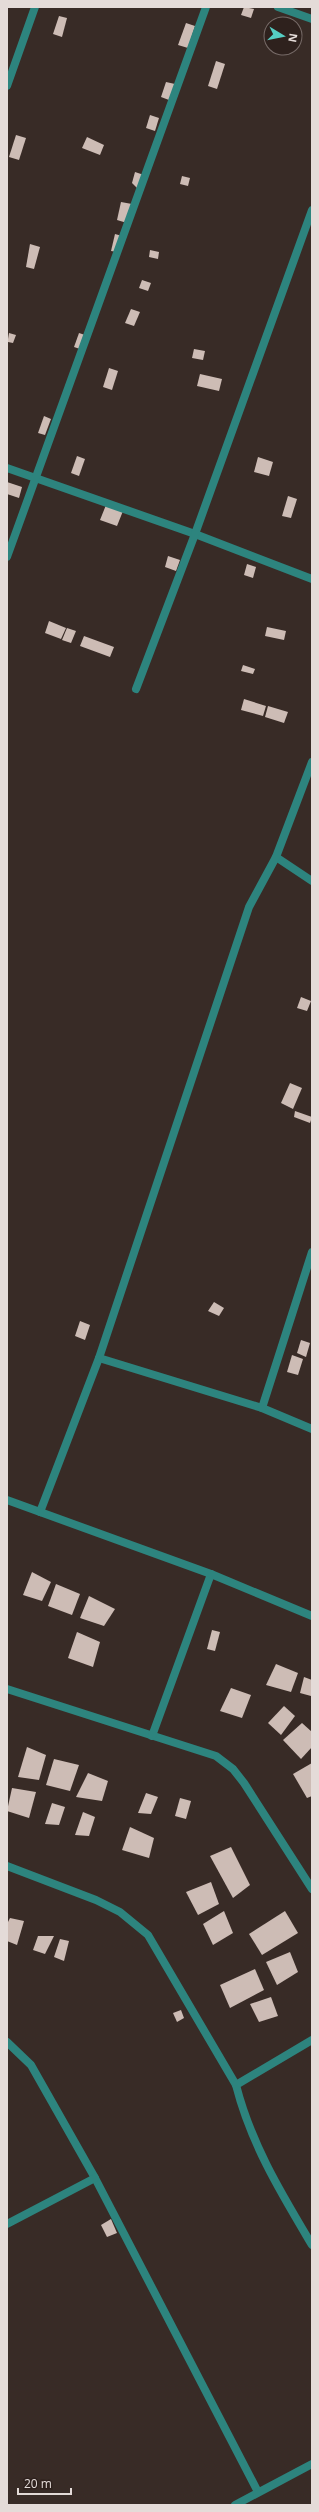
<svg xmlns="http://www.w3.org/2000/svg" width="319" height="2512" font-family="'Open Sans',sans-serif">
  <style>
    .building { fill: #cdbcb5 }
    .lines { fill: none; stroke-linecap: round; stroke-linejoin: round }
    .minor { stroke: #2d847e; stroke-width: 8 }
    .tertiary { stroke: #2d847e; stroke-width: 8 }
  </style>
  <rect width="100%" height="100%" fill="#382b26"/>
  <g class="building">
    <polygon points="244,7 254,9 251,18 241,15"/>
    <polygon points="59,16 67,18 62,37 53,34"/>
    <polygon points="186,23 195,26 188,48 178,45"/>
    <polygon points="216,61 225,64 217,89 208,86"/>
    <polygon points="166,82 175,84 169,100 161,97"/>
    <polygon points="150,115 159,118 155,131 146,128"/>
    <polygon points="16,135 26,138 19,160 9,157"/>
    <polygon points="87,137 104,145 100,155 82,148"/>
    <polygon points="135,172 144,175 137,188 132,183"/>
    <polygon points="182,176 190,178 188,186 180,184"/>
    <polygon points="121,202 132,204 127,223 117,220"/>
    <polygon points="115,234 122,236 117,252 111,251"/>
    <polygon points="30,244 40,247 34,269 26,267"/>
    <polygon points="150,250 159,252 158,259 149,257"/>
    <polygon points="142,280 151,283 148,291 139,288"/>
    <polygon points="131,309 140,312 134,326 125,323"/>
    <polygon points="9,333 16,335 13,343 8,342 7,345"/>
    <polygon points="79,333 88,336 83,350 74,347"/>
    <polygon points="194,349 205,351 203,360 192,358"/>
    <polygon points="109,368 118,371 112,390 103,387"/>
    <polygon points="200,374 222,379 219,391 197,386"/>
    <polygon points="44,416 51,419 45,435 38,433"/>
    <polygon points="77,456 85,459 79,476 71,473"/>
    <polygon points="258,457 273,462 269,476 254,472"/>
    <polygon points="7,482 22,487 19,498 7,494"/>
    <polygon points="288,496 297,499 291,518 282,516"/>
    <polygon points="106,505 123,511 117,526 100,520"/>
    <polygon points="168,556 180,560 176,571 165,567"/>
    <polygon points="247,564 256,567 253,578 244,575"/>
    <polygon points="49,621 66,628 61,639 45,633"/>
    <polygon points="267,627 286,631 284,640 265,636"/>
    <polygon points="67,628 76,631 71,643 62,640"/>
    <polygon points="84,636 114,647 110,657 80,646"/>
    <polygon points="243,665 255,669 253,674 241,671"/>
    <polygon points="244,699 266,706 263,716 241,710"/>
    <polygon points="268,706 288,712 284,723 265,717"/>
    <polygon points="301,997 311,1001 307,1011 297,1008"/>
    <polygon points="290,1083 302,1088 293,1109 281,1103"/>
    <polygon points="295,1111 312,1117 310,1123 294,1117"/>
    <polygon points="214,1302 224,1308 219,1316 208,1311"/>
    <polygon points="80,1321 90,1325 85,1340 75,1336"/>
    <polygon points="301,1340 310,1343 306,1357 297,1353"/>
    <polygon points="292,1355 303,1359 298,1375 287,1372"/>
    <polygon points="32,1572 51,1582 42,1601 23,1595"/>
    <polygon points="56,1584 80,1594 72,1615 48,1606"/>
    <polygon points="89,1596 115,1609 104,1626 80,1618"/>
    <polygon points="212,1630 220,1632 215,1651 207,1649"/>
    <polygon points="77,1632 100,1642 93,1667 68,1658"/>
    <polygon points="276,1664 298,1673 291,1692 266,1685"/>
    <polygon points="304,1677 312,1680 311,1696 300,1693"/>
    <polygon points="231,1688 251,1695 242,1718 220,1711"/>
    <polygon points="284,1706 295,1716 281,1735 268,1723"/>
    <polygon points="302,1723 312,1732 312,1747 301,1759 283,1740"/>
    <polygon points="27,1747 46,1755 39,1780 18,1777"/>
    <polygon points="54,1759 79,1765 70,1791 46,1785"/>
    <polygon points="312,1763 312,1796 307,1798 293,1774"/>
    <polygon points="88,1773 108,1781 102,1801 76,1797"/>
    <polygon points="12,1788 36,1792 29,1818 7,1811"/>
    <polygon points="146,1793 158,1797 151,1814 138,1813"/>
    <polygon points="180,1798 191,1801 186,1819 175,1816"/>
    <polygon points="52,1803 65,1807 59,1825 45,1824"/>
    <polygon points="83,1812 95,1817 89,1836 75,1835"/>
    <polygon points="130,1827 154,1838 149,1858 122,1850"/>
    <polygon points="231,1847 250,1885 233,1898 210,1856"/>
    <polygon points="211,1882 219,1904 198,1915 186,1892"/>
    <polygon points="224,1911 233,1933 213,1945 203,1924"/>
    <polygon points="285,1911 298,1933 262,1955 249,1934"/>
    <polygon points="10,1918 24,1921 17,1945 7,1941 7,1924"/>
    <polygon points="38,1936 54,1936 45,1954 33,1950"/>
    <polygon points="60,1939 69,1941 64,1961 54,1957"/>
    <polygon points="290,1952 298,1972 277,1985 266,1962"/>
    <polygon points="255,1969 264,1990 230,2008 220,1985"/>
    <polygon points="271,1997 278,2016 259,2022 250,2004"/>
    <polygon points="181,2010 184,2018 177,2022 173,2013"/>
    <polygon points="111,2219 117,2233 107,2237 101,2225"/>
  </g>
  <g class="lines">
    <g class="minor">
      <polyline points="278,7 312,19"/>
      <polyline points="7,86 35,7"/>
      <polyline points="7,468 195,534 312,579"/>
      <polyline points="7,557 206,7"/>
      <polyline points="136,689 195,534 312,210"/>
      <polyline points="276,857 312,881"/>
      <polyline points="99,1358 262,1408 312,1429"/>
      <polyline points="262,1408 312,1252"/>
      <polyline points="40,1512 99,1358 249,907 276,857 312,762"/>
      <polyline points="7,1689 216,1756 233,1769 244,1783 312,1889"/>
      <polyline points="152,1736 211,1574"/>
      <polyline points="7,1866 96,1900 120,1912 148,1935 236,2085"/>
      <path d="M 312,2040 L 236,2085 C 251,2144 281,2193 312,2245"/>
      <polyline points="7,2042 31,2065 95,2178 258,2492"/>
      <polyline points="7,2224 95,2178"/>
      <polyline points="235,2505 312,2464"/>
    </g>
    <polyline class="tertiary" points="7,1500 211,1574 312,1616"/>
  </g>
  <rect width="319" height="2512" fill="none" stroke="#e4dbd8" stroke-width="16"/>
  <g transform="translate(283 36) rotate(100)"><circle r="19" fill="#2e211d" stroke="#776b68"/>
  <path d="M0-3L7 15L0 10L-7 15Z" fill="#55cec4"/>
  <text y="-6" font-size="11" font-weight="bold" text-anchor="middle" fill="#e4dbd8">N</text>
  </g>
  <path d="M18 2488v6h53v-6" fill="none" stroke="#e4dbd8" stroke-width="2"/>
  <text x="24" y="2488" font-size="12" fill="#e4dbd8" stroke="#2e211d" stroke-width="3" paint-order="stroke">20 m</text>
</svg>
